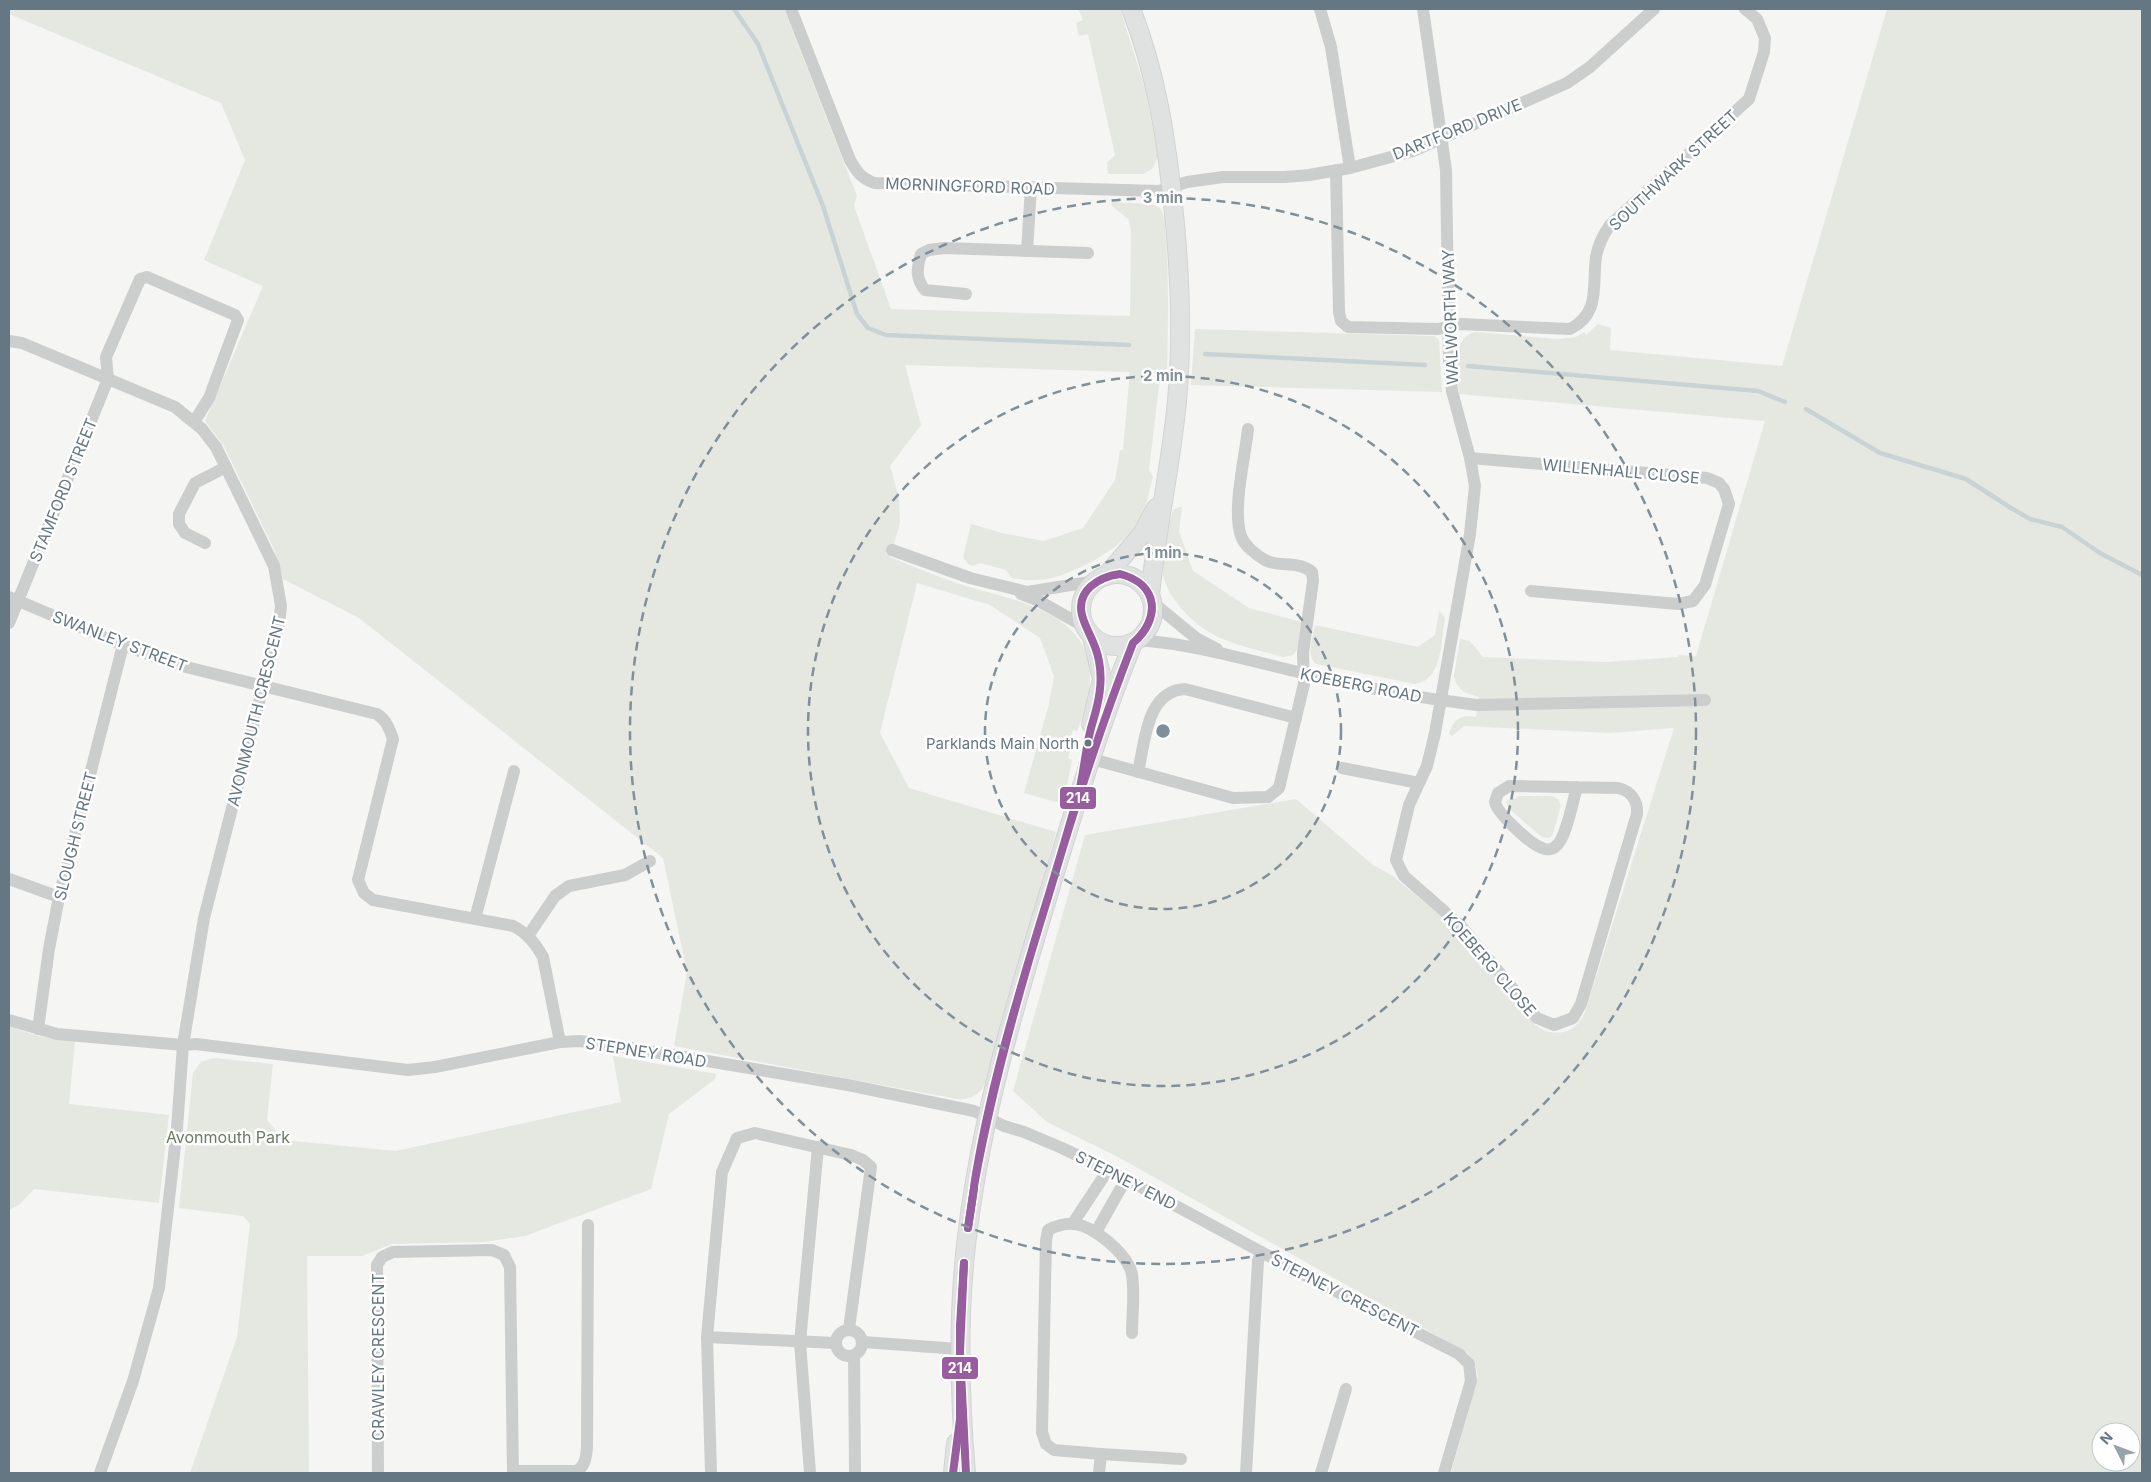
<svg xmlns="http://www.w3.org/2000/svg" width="2151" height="1482" font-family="Inter,sans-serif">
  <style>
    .green { fill: #e4e8e1; fill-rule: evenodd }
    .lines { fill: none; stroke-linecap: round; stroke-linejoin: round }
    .stream { stroke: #cad3d4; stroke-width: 4.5 }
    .secondary-casing { stroke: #d2d3d4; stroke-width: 20 }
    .street { stroke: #cccece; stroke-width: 12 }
    .secondary { stroke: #e0e1e1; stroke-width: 18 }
    .bus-1-casing { stroke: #fff; stroke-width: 11 }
    .bus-1 { stroke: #975d9e; stroke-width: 8 }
    .ring { fill: none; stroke: #808f98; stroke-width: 2.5; stroke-dasharray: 9 6 }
    .bus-dot { fill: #657783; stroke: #fff; stroke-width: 2 }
    .labels { text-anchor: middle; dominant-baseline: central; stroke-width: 5; stroke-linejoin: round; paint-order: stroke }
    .bus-label { font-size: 15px; fill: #657783; stroke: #fff; text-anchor: end }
    .street-label { font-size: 16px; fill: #657783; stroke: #fff }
    .park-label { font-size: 16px; fill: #6a7a64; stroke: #fff }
    .centre { fill: #808f98; stroke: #fff; stroke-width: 2.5 }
    .ring-label { font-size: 15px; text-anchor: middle; font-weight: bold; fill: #808f98; stroke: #fff; stroke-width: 5; stroke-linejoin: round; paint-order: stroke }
    .line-badge { stroke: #fff; stroke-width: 2 }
    .badge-label { font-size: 14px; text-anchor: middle; font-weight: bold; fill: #fff }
  </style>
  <rect width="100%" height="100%" fill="#f5f5f3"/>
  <g class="green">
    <path d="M 9,9 L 784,9 L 857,196 L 854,206 L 891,309 L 1130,316 L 1131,232 L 1129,220 L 1111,205 L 1112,202 L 1152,204 L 1160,208 C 1166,217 1165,231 1166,242 C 1169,285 1168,328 1167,371 L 1160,377 L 1149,470 L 1153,477 C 1149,491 1147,507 1139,521 C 1125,547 1075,574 1047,579 C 1035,581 1024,580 1012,578 L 1006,570 L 980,563 L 973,566 L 968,564 L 963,557 L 971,524 L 1002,533 L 1044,541 L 1083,528 L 1115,480 L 1120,450 L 1123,450 L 1130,372 L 905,365 L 921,425 L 890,466 L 899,498 L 900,523 L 890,557 C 915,567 940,578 966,586 C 1019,602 1081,609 1093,674 L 1090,675 L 1089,698 L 1077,731 L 1073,730 L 1070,740 L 1073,741 L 1068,758 L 1072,760 L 1064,801 L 1055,802 L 1024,793 L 1049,704 L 1054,676 L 1040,638 L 990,605 L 917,583 L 880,733 L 909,788 L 1056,832 L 984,1086 C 978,1096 969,1100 957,1099 L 674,1046 L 687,972 L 663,858 L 359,618 L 283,579 L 274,549 L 224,446 L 205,421 L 263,286 L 204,260 L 245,160 L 221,103 L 9,14 Z"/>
    <polygon points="1078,9 1120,9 1146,92 1158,156 1152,169 1143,174 1108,174 1107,163 1115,155 1088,34 1079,36 1076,23 1083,20"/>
    <path d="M 1887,9 L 2142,9 L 2142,1473 L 1451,1473 L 1478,1377 L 1475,1362 L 1468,1353 L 1118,1157 L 1047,1122 L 1013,1091 L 1085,835 L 1296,799 L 1373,865 L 1393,876 L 1461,933 L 1535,1025 C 1554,1039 1576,1034 1585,1012 L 1674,728 L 1611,733 L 1464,726 L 1452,736 L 1449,734 C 1453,719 1461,714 1476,717 L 1479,697 C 1466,693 1457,691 1454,676 L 1460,639 L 1470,641 L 1483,657 L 1606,662 L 1678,657 L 1679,655 L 1696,656 L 1765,421 L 1459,394 C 1458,374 1449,340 1475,332 L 1558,339 L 1576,337 L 1584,332 L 1586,335 L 1598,324 L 1611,328 L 1610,350 L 1782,366 ZM 2101,1432 L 2131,1432 L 2131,1462 L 2101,1462 Z"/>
    <polygon points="1195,329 1434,336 1439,340 1442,392 1191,385"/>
    <path d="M 1179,507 L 1182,507 L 1179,531 L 1193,571 L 1249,608 L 1302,622 L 1299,647 L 1293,655 L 1283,657 C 1237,644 1204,641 1174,599 C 1168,590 1162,578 1162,567 C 1161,548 1169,528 1173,510 Z"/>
    <path d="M 1439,611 L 1445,618 C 1441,640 1443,680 1415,684 L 1316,664 C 1306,656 1313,637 1315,625 L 1418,647 L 1435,635 Z"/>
    <polygon points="1516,796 1552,796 1559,800 1561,806 1552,836 1549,838 1542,837 1508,808 1507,800 1517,798"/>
    <polygon points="9,1026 38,1036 75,1041 69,1104 169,1115 159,1203 34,1189 20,1204 9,1210"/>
    <polygon points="613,1056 716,1074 715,1079 669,1114 651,1189 525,1236 483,1242 392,1244 362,1256 307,1256 309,1473 190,1473 237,1337 250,1224 243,1216 179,1208 193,1073 201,1062 214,1058 273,1064 267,1120 284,1140 396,1151 621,1102"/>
  </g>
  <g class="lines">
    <g class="stream">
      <polyline points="734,9 758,44 823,206 857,314 868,328 886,335 1129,345"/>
      <polyline points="1205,354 1425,365"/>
      <polyline points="1468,366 1758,391 1785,402"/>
      <polyline points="1806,409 1880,453 1966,479 2011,508 2030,519 2062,527 2100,553 2142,575"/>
    </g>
    <defs>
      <g id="secondary">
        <path d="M 1131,9 C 1156,72 1166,137 1173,204 C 1180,270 1183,335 1177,401 C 1171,466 1156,531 1150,596"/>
        <circle cx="1117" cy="610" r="36"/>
        <polyline points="1106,576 1142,534 1156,508"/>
        <polyline points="1091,724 1102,679 1092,637"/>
        <polyline points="953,1473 956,1443"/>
        <path d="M 966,1473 C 959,1392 957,1310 968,1229 C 982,1116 1014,1008 1047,899 C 1073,813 1099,727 1133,643"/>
      </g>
    </defs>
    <use href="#secondary" class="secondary-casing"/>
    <g class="street">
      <path d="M 791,9 L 850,160 C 857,172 861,178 874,183 L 1159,191 L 1187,182 L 1223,177 L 1285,177 L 1309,175 L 1350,168 L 1413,151 L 1567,83 L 1590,67 L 1654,9"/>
      <polyline points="1320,9 1331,47 1350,168"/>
      <path d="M 1423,9 L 1446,170 L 1449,361 L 1452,391 L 1470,458 L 1475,486 L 1470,534 L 1435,733 L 1427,766 L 1409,805 L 1396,860 L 1404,876 L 1460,925 L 1537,1018 L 1554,1025 L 1573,1018 L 1581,1004 L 1637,814 C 1638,801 1631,791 1618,788 L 1509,786 L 1498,793 L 1495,802 C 1497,813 1530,844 1542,848 C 1546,850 1552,850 1556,846 C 1566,839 1573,800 1577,787"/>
      <path d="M 1336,170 L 1339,312 L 1341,321 L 1348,327 L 1438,329 L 1460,324 L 1570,329 C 1601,313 1592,286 1596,257 C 1598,245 1603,235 1610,225 L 1749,99 L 1764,52 L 1765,38 L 1757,19 L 1745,9"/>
      <polyline points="1027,251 1031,187"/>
      <path d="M 966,294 L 925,290 C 915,278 917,268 921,254 L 929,250 L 944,248 L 1088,253"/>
      <polyline points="9,341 22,343 175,407 202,429 216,447 274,566 281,606 279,624 204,918 183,1045 177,1128 159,1288 133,1381 100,1473"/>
      <polyline points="1470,458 1707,478 1719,483 1724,489 1729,504 1705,585 1693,601 1678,604 1531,591"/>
      <polyline points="205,543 185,533 179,524 179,514 195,483 226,467"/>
      <polyline points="892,550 970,578 1027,592 1096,581"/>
      <polyline points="1021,594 1039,601 1085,627"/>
      <path d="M 9,597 L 123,645 L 174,664 L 377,714 C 387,721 389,728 393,739 L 358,880 L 364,893 L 373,900 L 513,926 C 527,933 535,943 543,957 L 560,1042"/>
      <polyline points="1152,602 1196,638 1217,649"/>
      <polyline points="9,623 108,379 106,357 140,279 147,277 235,315 238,320 209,398 194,422"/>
      <path d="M 1138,640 C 1193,644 1248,660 1302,673 C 1359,687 1418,698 1477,705 L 1705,700"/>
      <path d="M 1092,759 L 1233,798 L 1268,797 L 1279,788 L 1304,684 L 1303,653 L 1313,581 L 1312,572 C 1298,560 1279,568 1265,560 C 1256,555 1244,545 1241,536 C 1232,510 1245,457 1248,429"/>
      <polyline points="1342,768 1419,783"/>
      <path d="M 1138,772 C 1145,743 1146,691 1185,689 L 1296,718"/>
      <polyline points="9,879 59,897"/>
      <polyline points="475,919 514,771"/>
      <polyline points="528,936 555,896 569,886 625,875 650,861"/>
      <polyline points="9,1020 57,1034 183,1045 196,1044 408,1070 435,1067 560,1042 580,1041 613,1045 848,1085 974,1111 1004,1126 1024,1132 1062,1148 1126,1179 1304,1275 1459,1354 1469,1364 1471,1381 1444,1473"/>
      <polyline points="38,1029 49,949 59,897 123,645"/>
      <polyline points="1073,1223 1108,1170"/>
      <polyline points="1096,1232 1126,1179"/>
      <circle cx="849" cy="1343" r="13"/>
      <polyline points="707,1337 711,1473"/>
      <polyline points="863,1342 959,1349"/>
      <polyline points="835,1343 707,1337 722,1172 737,1138 755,1133 851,1155 863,1160 871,1167 849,1329"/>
      <polyline points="854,1356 855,1473"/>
      <polyline points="1101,1454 1181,1459"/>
      <path d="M 513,1471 L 577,1471 C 585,1466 586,1458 587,1448 L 588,1225"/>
      <polyline points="378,1473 377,1265 382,1257 393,1252 492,1250 504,1255 510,1267 513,1473"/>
      <polyline points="810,1473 800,1342 818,1147"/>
      <path d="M 1099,1473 L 1101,1454 L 1054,1450 L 1046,1444 L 1042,1432 L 1046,1241 L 1048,1230 C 1056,1226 1065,1223 1074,1224 C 1094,1226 1129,1255 1132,1275 C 1135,1294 1132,1315 1132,1333"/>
      <polyline points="1246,1473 1258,1261 1261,1252"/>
      <polyline points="1321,1473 1346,1389"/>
    </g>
    <use href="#secondary" class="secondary"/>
    <defs>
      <g id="bus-1">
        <path d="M 1120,574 C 1159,584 1161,619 1133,643 C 1101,725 1074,809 1049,894 C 1019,990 992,1087 974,1186 C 995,1052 1042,925 1078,795 C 1085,770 1085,746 1093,721 C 1099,701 1103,682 1099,661 C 1096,642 1086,631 1082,615 C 1076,590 1099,577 1120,574 Z"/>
        <polyline points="968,1228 974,1188"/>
        <polyline points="968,1228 974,1188"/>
        <polyline points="964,1263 960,1351 966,1473"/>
        <polyline points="953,1473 960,1419 960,1325 964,1263"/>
      </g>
    </defs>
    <use href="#bus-1" class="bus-1-casing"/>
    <use href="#bus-1" class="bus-1"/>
  </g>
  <g class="ring">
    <circle cx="1163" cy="731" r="178"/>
    <circle cx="1163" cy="731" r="355"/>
    <circle cx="1163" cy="731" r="533"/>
  </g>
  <circle class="bus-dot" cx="1088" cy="743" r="4.5"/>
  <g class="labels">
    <g class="bus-label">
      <text x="1079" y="743">Parklands Main North</text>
    </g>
    <g class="street-label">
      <text transform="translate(1457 129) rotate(-22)">DARTFORD DRIVE</text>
      <text transform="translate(1673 170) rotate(-43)">SOUTHWARK STREET</text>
      <text transform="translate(970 186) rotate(2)">MORNINGFORD ROAD</text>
      <text transform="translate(1450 317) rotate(-92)">WALWORTH WAY</text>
      <text transform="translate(1621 471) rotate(5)">WILLENHALL CLOSE</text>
      <text transform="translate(63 490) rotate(-68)">STAMFORD STREET</text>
      <text transform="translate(120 641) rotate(21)">SWANLEY STREET</text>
      <text transform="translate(1361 685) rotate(11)">KOEBERG ROAD</text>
      <text transform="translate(256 711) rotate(-76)">AVONMOUTH CRESCENT</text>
      <text transform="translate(75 836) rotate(-76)">SLOUGH STREET</text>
      <text transform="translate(1490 964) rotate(49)">KOEBERG CLOSE</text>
      <text transform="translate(646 1052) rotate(9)">STEPNEY ROAD</text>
      <text transform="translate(1126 1180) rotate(27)">STEPNEY END</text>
      <text transform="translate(1345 1295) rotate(27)">STEPNEY CRESCENT</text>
      <text transform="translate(378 1357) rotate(-90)">CRAWLEY CRESCENT</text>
    </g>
    <g class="park-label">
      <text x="228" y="1137">Avonmouth Park</text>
    </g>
  </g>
  <circle cx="1163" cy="731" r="8" class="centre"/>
  <g class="ring-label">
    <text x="1163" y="203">3 min</text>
    <text x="1163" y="381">2 min</text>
    <text x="1163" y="558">1 min</text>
  </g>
  <g class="line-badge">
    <rect x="1059" y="786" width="38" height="24" rx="5" fill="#975d9e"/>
    <rect x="941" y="1356" width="38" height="24" rx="5" fill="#975d9e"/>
  </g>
  <g class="badge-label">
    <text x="1078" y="803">214</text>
    <text x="960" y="1373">214</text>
  </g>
  <rect width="2151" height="1482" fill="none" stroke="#657783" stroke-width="20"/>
  <g transform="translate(2116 1447) rotate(312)"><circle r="24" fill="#ffffff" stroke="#c1c9cd"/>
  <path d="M0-4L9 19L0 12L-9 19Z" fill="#97a3aa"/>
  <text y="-8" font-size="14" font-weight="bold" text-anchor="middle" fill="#657783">N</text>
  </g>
</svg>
